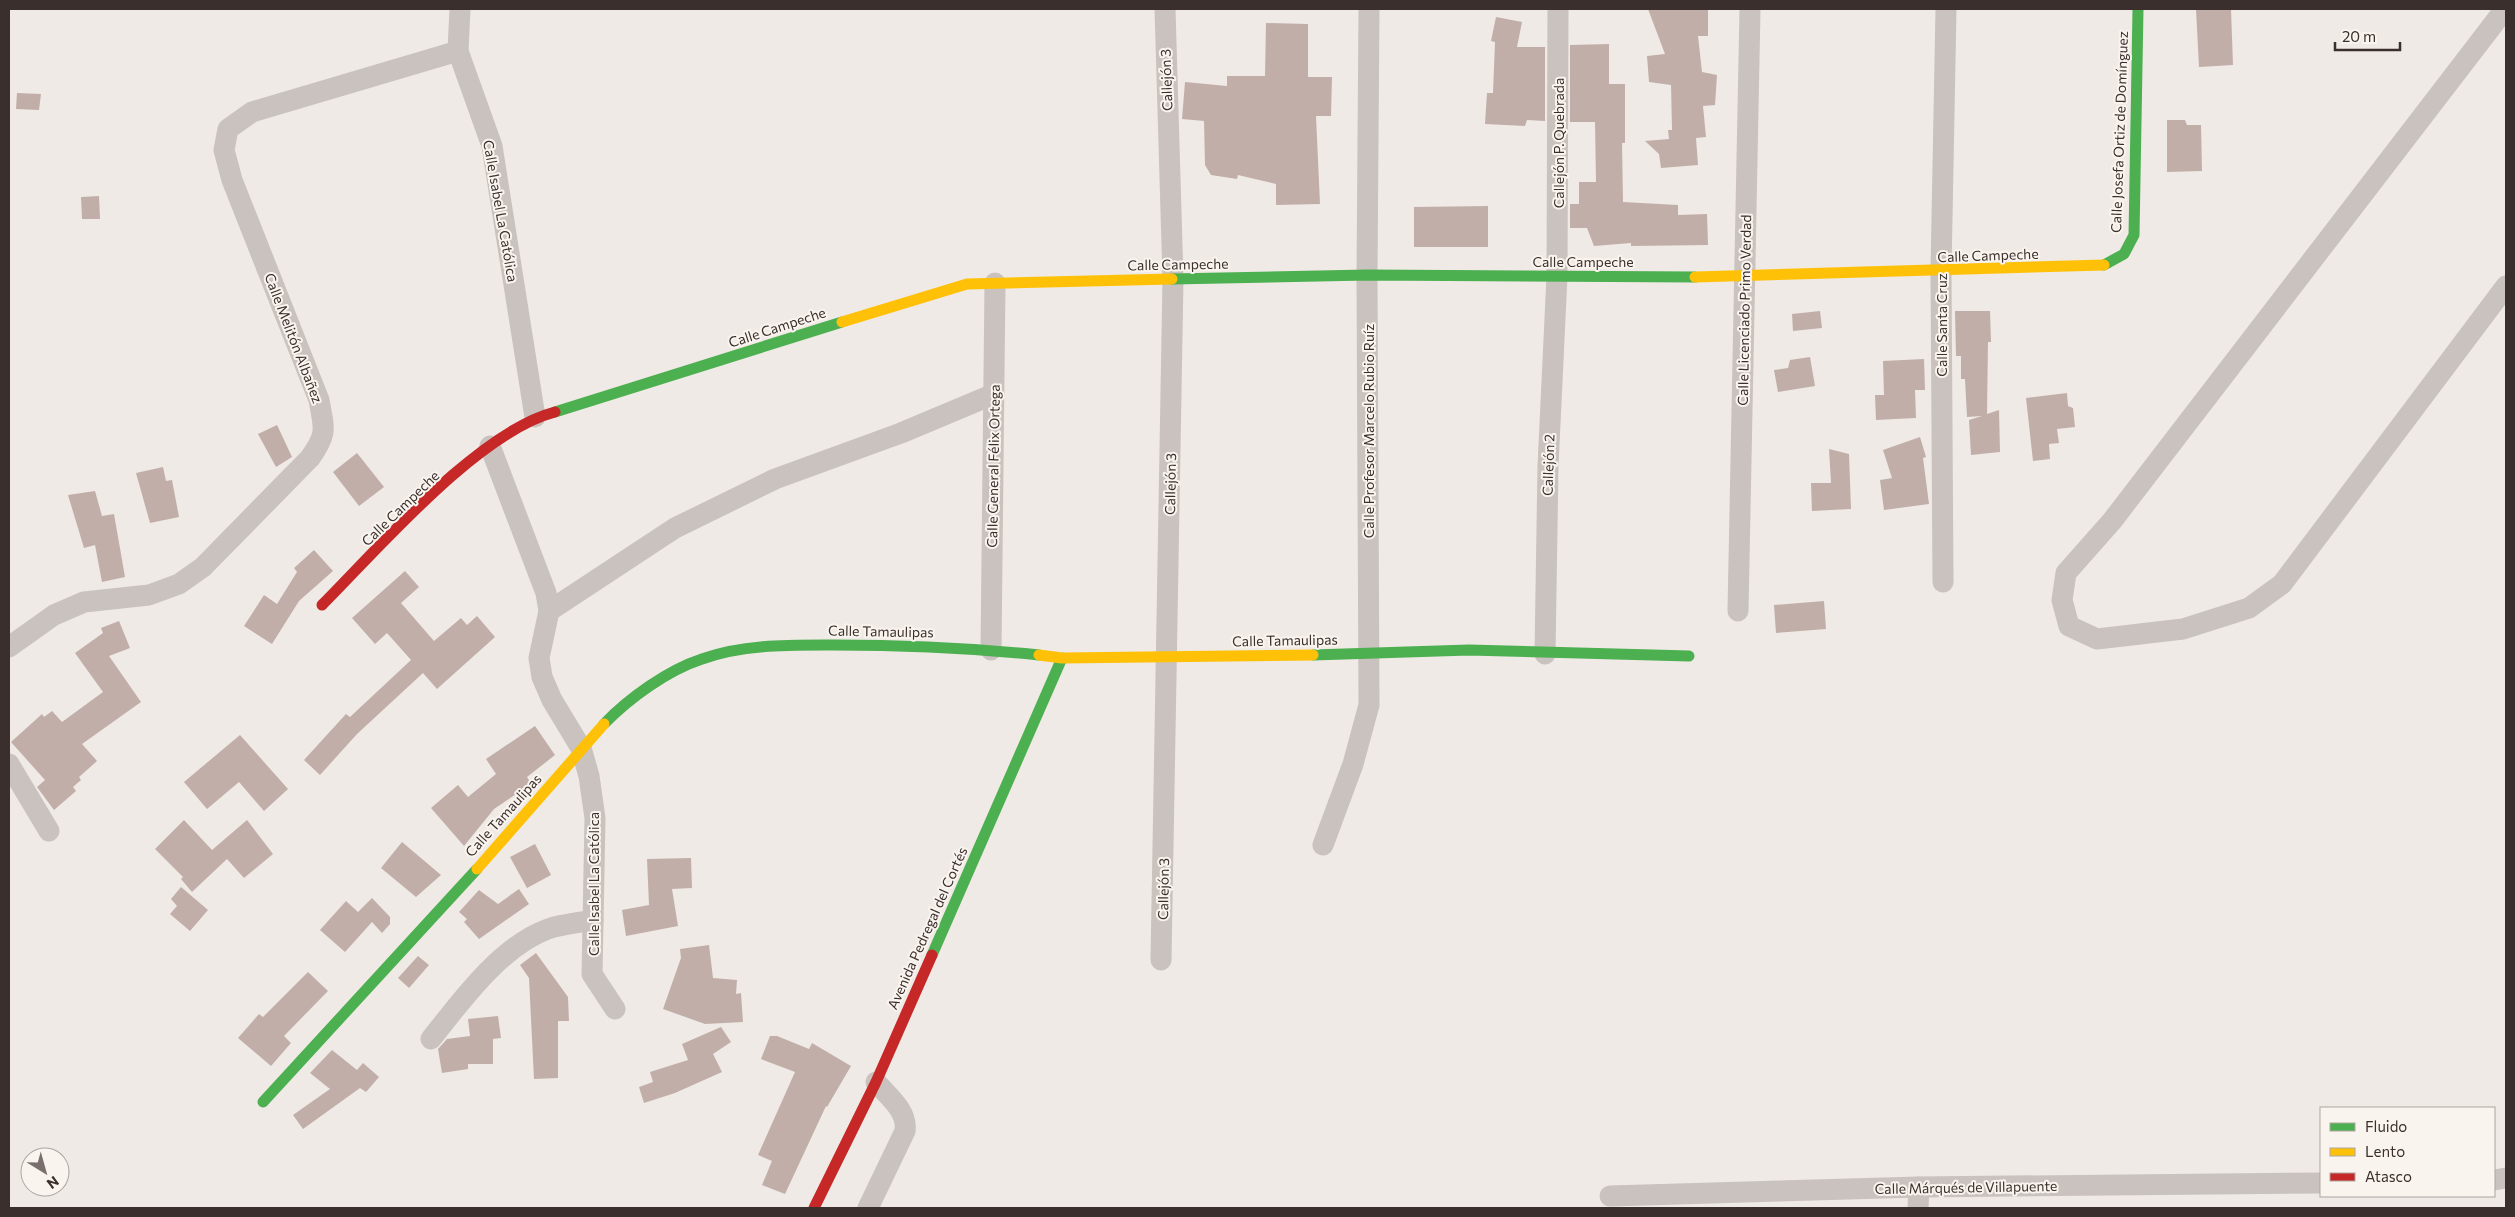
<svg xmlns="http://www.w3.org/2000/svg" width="2515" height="1217" font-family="Commissioner,sans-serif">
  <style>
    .building { fill: #c2aea8 }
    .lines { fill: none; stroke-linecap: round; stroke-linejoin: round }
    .street { stroke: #c9c2be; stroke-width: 21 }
    .fast { stroke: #4caf50; stroke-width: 11 }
    .slow { stroke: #ffc107; stroke-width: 11 }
    .jam { stroke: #c62828; stroke-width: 11 }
    .labels { text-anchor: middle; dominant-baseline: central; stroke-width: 4; stroke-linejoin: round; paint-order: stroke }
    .street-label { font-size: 14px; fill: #3a2f2c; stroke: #faf4ef }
  </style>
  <rect width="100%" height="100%" fill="#efeae6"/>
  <g class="building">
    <polygon points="1648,9 1708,9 1708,36 1698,36 1702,72 1717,75 1715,105 1703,106 1706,137 1696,138 1698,165 1661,168 1659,154 1645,141 1669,139 1668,130 1672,130 1671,85 1649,82 1647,56 1665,54"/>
    <polygon points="2196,9 2231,9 2233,65 2199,67"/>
    <polygon points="1496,17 1522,22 1517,47 1545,47 1545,121 1527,120 1525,126 1485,124 1487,93 1493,93 1495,42 1491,41"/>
    <polygon points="1266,23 1308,24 1308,77 1332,77 1331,116 1316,116 1320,204 1276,205 1276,184 1238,175 1237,179 1211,175 1205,165 1204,121 1182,119 1185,82 1227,86 1227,76 1265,76"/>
    <polygon points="1609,44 1609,84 1625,84 1625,143 1622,143 1623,202 1678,205 1678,215 1707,214 1708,245 1631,246 1631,243 1594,246 1587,228 1570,228 1570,204 1579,204 1579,182 1596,182 1595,122 1570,122 1570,45"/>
    <polygon points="17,93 41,94 39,110 16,109"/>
    <polygon points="2167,120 2185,120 2187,125 2201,125 2202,171 2167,172"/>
    <polygon points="99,196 100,219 82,219 81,197"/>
    <polygon points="1488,206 1488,247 1414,247 1414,207"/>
    <polygon points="1820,311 1822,328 1793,331 1792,314"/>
    <polygon points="1955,311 1990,311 1991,342 1988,342 1987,414 1999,410 2000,452 1971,455 1969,420 1982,416 1967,417 1965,379 1961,379 1961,356 1956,356"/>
    <polygon points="1810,357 1815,386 1778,392 1774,370 1788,368 1790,360"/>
    <polygon points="1924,359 1925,390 1915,390 1916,418 1876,420 1875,395 1884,395 1883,361"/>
    <polygon points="2067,393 2068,406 2073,408 2075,427 2057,429 2059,443 2049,444 2050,459 2033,461 2026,398"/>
    <polygon points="277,425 292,457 276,467 258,434"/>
    <polygon points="1920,437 1926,457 1923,458 1929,504 1884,510 1880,480 1892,478 1883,450"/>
    <polygon points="1829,449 1849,454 1851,509 1812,511 1811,483 1831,483"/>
    <polygon points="357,453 384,487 359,506 333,472"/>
    <polygon points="163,467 166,481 172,480 179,517 150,523 136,473"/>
    <polygon points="95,491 102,516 114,514 125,577 102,582 95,545 84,548 68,495"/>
    <polygon points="314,550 333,571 299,601 272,644 244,626 264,595 277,604 297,572 294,568"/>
    <polygon points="405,571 419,587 401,603 434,641 461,618 467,625 477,616 495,637 437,689 423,673 357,734 320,775 304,760 346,714 350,717 411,660 387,633 375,644 352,618"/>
    <polygon points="1824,601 1826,629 1776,633 1774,605"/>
    <polygon points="119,621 130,648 109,656 141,702 82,744 97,761 79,777 81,780 73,787 76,791 54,810 37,787 45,780 11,742 42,714 44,717 52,711 62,722 103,692 75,653 103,633 101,628"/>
    <polygon points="535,726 555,755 527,777 531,784 494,809 464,846 431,808 458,785 468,797 496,774 486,759"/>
    <polygon points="240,735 288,789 264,811 239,782 207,809 184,782"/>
    <polygon points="184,820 212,850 247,820 273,854 244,878 227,859 192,892 181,879 183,877 155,849"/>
    <polygon points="402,842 441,875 416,897 381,868"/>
    <polygon points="535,844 551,875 527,888 510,857"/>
    <polygon points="691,858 692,888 672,889 678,926 626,936 622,910 649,905 647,859"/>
    <polygon points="181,887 208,910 190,931 170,914 177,906 171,899"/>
    <polygon points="519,889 529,904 479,939 464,922 467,919 459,912 479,890 498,904"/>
    <polygon points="372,898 390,917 390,924 382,933 372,922 345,952 320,930 346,901 358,912"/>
    <polygon points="709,945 713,978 737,980 736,994 741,993 743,1022 705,1024 663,1009 681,958 680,949"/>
    <polygon points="536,953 568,997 569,1021 558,1021 558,1078 534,1079 529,978 520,965"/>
    <polygon points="418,956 429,965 409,988 398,978"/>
    <polygon points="308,972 328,991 284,1036 291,1043 271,1066 238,1038 259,1014 263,1017"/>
    <polygon points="498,1016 501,1038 493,1039 493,1064 468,1064 468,1069 442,1073 438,1049 447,1039 470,1036 468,1019"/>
    <polygon points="721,1027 731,1042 713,1054 722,1072 675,1093 644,1103 639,1087 653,1082 650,1072 688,1060 682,1044"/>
    <polygon points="770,1036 777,1036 809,1049 812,1043 851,1066 827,1107 826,1106 785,1194 762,1185 772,1161 758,1155 795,1072 761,1059"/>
    <polygon points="332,1050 357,1070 363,1063 379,1077 366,1092 360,1088 303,1129 293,1115 330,1089 310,1073"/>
  </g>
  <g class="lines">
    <g class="street">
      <polyline points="460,9 458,51 492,146 535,417"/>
      <polyline points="2505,9 2112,521 2066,573 2062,600 2069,626 2097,639 2183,629 2249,608 2282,584 2506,286"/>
      <polyline points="490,446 546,593 549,611 539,658 542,677 552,700 581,748 589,776 595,818 592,974 615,1009"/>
      <polyline points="1943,582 1941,271 1946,9"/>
      <polyline points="549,611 675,528 775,479 901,433 994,394"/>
      <polyline points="1738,611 1750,9"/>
      <path d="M 9,647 L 54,615 L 84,602 L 149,595 L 179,584 L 203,567 L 310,458 C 328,433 324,429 319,400 L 232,180 L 224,150 L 228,129 L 252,112 L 458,51"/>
      <polyline points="991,650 995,283"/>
      <polyline points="1545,654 1548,466 1557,276 1558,9"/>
      <polyline points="9,764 49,831"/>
      <polyline points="1323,845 1353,764 1369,705 1367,275 1369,9"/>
      <polyline points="1161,960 1173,279 1165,9"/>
      <path d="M 431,1039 C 461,1001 501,946 548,929 C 562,924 579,923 593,920"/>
      <polyline points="2494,1180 2506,1178"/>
      <polyline points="1610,1196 1919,1187 2321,1183"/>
      <path d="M 868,1208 L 905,1131 C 908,1111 888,1096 876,1082"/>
      <polyline points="1918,1208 1919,1187"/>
    </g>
    <g class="fast">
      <polyline points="2104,265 2124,254 2134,235 2138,9"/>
      <polyline points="1172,279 1367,275 1695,277"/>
      <polyline points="555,412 842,322"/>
      <polyline points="1313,655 1469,650 1689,656"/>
      <path d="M 604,724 C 629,698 668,670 702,659 C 743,644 790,645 834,645 C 902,645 971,648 1039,655"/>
      <polyline points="932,955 1062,658"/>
      <polyline points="263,1102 477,869"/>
    </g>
    <g class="slow">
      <polyline points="1695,277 2104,265"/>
      <polyline points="842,322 967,284 1172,279"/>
      <polyline points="1039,655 1062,658 1313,655"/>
      <polyline points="477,869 604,724"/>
    </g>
    <g class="jam">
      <path d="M 322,605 C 379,548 478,432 555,412"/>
      <polyline points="814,1208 876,1082 932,955"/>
    </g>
  </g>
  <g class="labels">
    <g class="street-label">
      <text transform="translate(1166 80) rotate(-92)">Callejón 3</text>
      <text transform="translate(2119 132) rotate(-88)">Calle Josefa Ortiz de Domínguez</text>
      <text transform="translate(1558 143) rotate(-90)">Callejón P. Quebrada</text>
      <text transform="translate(501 211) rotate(80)">Calle Isabel La Católica</text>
      <text transform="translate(1988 255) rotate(-2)">Calle Campeche</text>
      <text x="1583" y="261">Calle Campeche</text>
      <text transform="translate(1178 264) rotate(-1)">Calle Campeche</text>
      <text transform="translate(1744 310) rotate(-89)">Calle Licenciado Primo Verdad</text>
      <text transform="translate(1941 325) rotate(-90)">Calle Santa Cruz</text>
      <text transform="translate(777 327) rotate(-18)">Calle Campeche</text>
      <text transform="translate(294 338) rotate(69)">Calle Melitón Albañez</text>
      <text transform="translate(1368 431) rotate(-90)">Calle Profesor Marcelo Rubio Ruíz</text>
      <text transform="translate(1548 465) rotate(-88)">Callejón 2</text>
      <text transform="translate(993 466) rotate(-89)">Calle General Félix Ortega</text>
      <text transform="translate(1170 484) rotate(-89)">Callejón 3</text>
      <text transform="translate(400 508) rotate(-44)">Calle Campeche</text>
      <text transform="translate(881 631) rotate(1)">Calle Tamaulipas</text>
      <text transform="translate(1285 640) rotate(-1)">Calle Tamaulipas</text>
      <text transform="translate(503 815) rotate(-48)">Calle Tamaulipas</text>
      <text transform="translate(593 884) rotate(-90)">Calle Isabel La Católica</text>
      <text transform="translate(1163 889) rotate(-89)">Callejón 3</text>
      <text transform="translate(927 928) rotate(-66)">Avenida Pedregal del Cortés</text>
      <text transform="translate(1966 1187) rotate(-1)">Calle Márqués de Villapuente</text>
    </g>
  </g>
  <rect width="2515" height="1217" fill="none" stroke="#3a2f2c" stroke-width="20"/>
  <rect x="2320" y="1107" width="175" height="90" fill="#faf4ef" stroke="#ada5a1"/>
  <rect x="2330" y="1123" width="25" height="8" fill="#4caf50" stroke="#ada5a1"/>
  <text x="2365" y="1132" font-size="15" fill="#3a2f2c">Fluido</text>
  <rect x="2330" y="1148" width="25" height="8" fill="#ffc107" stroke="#ada5a1"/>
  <text x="2365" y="1157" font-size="15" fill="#3a2f2c">Lento</text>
  <rect x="2330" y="1173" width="25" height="8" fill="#c62828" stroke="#ada5a1"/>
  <text x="2365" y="1182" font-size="15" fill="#3a2f2c">Atasco</text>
  <g transform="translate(45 1172) rotate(143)"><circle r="24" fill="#faf4ef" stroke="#ada5a1"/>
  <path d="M0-4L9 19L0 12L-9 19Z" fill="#79706d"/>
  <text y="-8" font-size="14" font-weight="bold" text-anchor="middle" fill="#3a2f2c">N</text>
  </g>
  <path d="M2335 42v8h65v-8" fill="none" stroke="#3a2f2c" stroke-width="2.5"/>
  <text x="2342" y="42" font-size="15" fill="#3a2f2c" stroke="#faf4ef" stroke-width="4" paint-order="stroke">20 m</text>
</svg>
